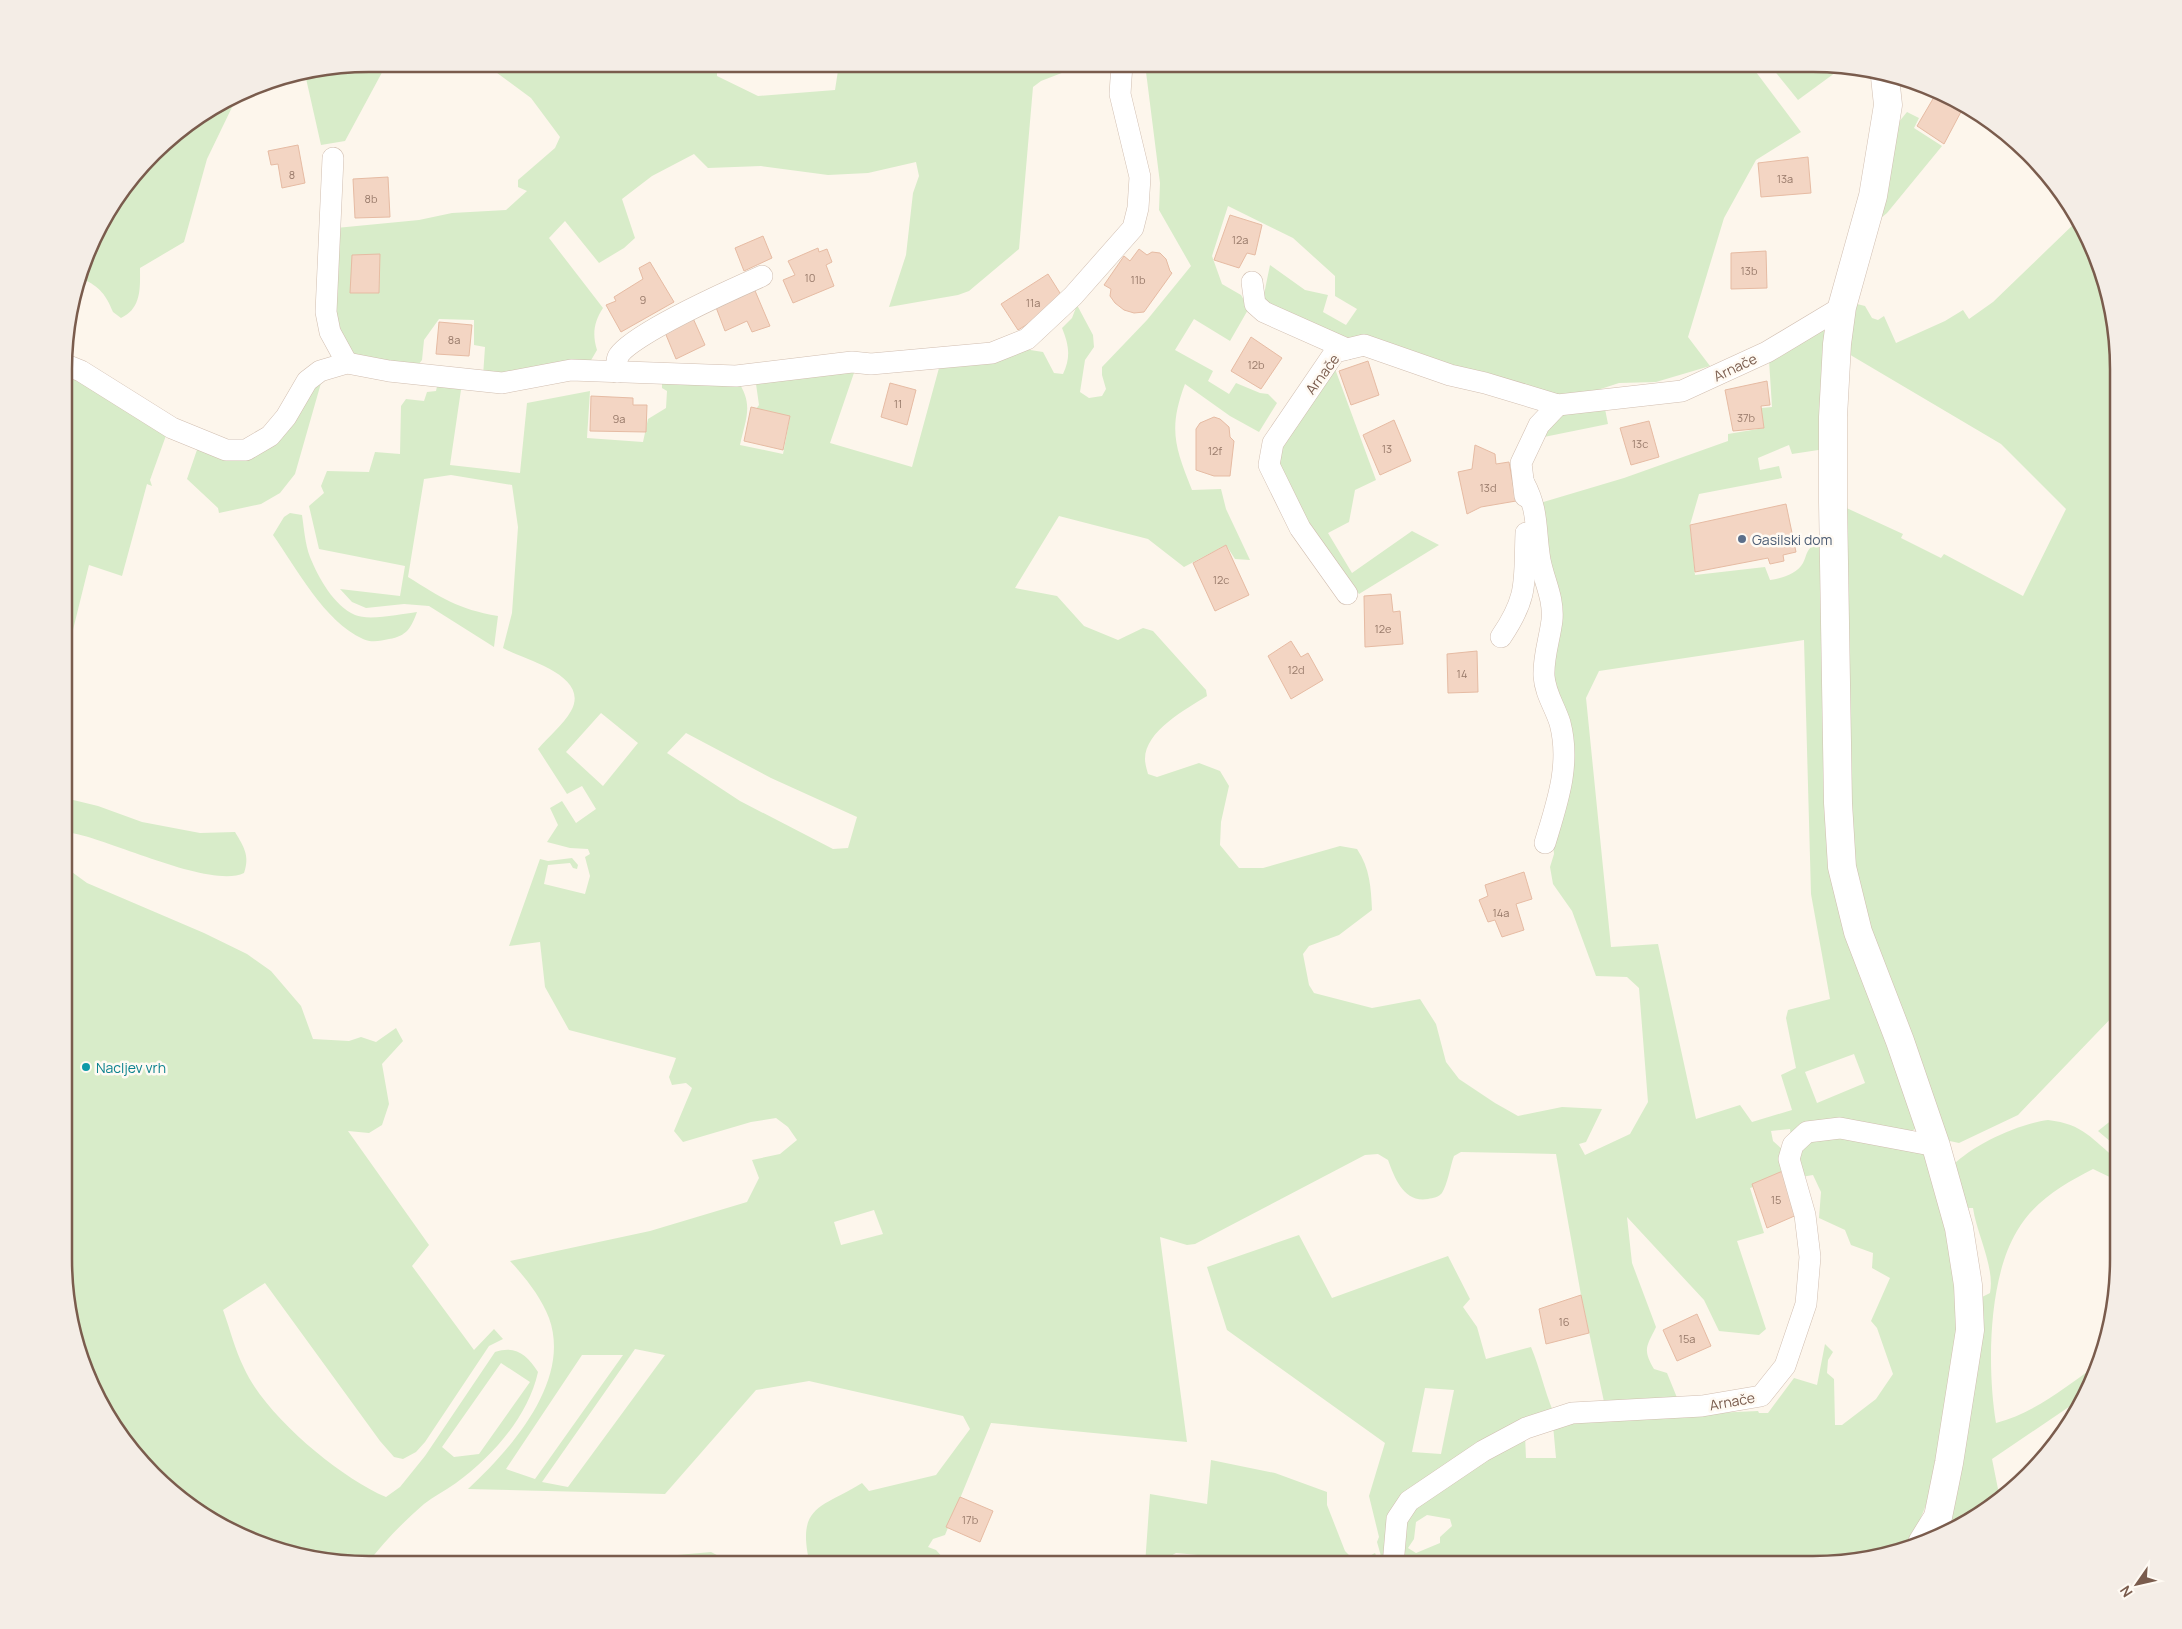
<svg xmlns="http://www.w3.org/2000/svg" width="2182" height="1629" font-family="Manrope,sans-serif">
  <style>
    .green { fill: #d8ecc9; fill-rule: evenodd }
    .building { fill: #f3d5c3; stroke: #e6bba3 }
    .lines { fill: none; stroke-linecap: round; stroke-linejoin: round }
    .minor-casing { stroke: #d1beb0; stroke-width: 22 }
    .tertiary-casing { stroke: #d1beb0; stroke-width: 29 }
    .minor { stroke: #fff; stroke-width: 21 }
    .tertiary { stroke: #fff; stroke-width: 28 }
    .service-dot { fill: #5c6f8a; stroke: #fffaf3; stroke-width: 2 }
    .culture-dot { fill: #0f9aa8; stroke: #fffaf3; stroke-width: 2 }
    .labels { text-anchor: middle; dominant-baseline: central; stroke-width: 5; stroke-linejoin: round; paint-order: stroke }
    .number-label { font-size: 11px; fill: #987a6a }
    .street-label { font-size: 14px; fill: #7a5c4d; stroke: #fffaf3 }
    .service-label { font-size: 14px; fill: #4e5e75; stroke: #fffaf3; text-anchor: start }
    .culture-label { font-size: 14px; fill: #0d838f; stroke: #fffaf3; text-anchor: start }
    .rim { fill: none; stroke: #7a5c4d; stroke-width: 2.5 }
  </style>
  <rect width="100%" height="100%" fill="#fdf6ec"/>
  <g class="green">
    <polygon points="369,64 427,64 386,65 345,141 321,145 305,74"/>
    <path d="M 485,64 L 758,64 L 717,68 L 717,76 L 758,96 L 835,90 L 839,64 L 1085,64 L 1041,81 L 1033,87 L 1019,249 L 969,291 L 958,295 L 889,307 L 906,255 L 913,193 L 919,176 L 916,162 L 868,173 L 828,175 L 761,166 L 708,168 L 694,154 L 652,176 L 622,199 L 635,238 L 624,248 L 599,263 L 565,221 L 549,238 L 603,308 C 594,322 592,334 597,350 L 590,362 L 483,376 L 485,347 L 474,345 L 474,320 L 439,319 L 424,340 L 422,360 L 415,369 L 355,354 L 343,343 L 331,301 L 336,228 L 419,220 L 452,213 L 506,210 L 527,191 L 518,187 L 518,180 L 555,148 L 560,137 L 531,98 Z"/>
    <path d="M 1145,64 L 1284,64 L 1294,70 L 1380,73 L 1386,64 L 1750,64 L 1801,132 L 1756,160 L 1724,218 L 1688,337 L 1710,366 L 1656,382 L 1619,383 L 1567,400 L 1343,336 L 1262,304 L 1270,265 L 1305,290 L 1328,295 L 1323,312 L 1346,325 L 1357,309 L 1335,296 L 1335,276 L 1293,238 L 1228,206 L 1212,256 L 1222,284 L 1241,295 L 1249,308 L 1230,341 L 1194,319 L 1175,350 L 1213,371 L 1208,381 L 1229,394 L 1236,383 L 1260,393 L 1268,394 L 1277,403 L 1259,432 L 1230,416 L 1185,384 C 1168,429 1175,447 1192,490 L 1221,489 L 1226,509 L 1250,560 L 1235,559 L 1226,545 L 1184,567 L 1148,539 L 1059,516 L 1015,588 L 1057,596 L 1084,626 L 1118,640 L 1143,628 L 1153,631 L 1206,690 L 1207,696 C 1186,709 1145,731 1145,759 C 1145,764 1147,770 1148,774 L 1157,777 L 1199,763 L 1220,771 L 1229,786 L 1221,822 L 1220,845 L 1239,868 L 1263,868 L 1340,846 L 1357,849 C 1370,868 1371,888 1372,910 L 1339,935 L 1309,946 L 1303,954 L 1309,985 L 1314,993 L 1372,1008 L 1420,999 L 1436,1024 L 1446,1062 L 1459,1079 L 1495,1103 L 1518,1116 L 1562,1107 L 1602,1109 L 1586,1142 L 1579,1144 L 1585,1155 L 1630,1134 L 1648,1102 L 1639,988 L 1627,977 L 1596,976 L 1572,911 L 1553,884 L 1550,867 L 1554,854 L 1553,842 L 1565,789 L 1549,676 L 1550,573 L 1540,503 L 1624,478 L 1728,441 L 1728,434 L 1764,428 L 1761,408 L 1772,407 L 1769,360 L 1825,324 L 1829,331 L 1825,449 L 1792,454 L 1789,445 L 1758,458 L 1760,470 L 1779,466 L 1782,478 L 1699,494 L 1690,525 L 1695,575 L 1765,567 L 1770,580 C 1782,578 1797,574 1803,563 C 1807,555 1806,551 1813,545 L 1825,545 L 1831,798 L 1882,1023 L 1917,1128 L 1906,1134 L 1791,1137 L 1790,1129 L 1771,1131 L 1773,1141 L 1784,1151 L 1785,1177 L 1750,1188 L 1764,1233 L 1737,1241 L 1766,1329 L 1759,1335 L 1719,1331 L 1704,1300 L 1627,1217 L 1632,1263 L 1656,1327 C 1647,1346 1642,1349 1654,1369 L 1667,1373 L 1680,1405 L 1606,1411 L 1581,1295 L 1556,1154 L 1461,1152 L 1454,1156 C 1450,1167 1448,1183 1442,1193 C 1439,1197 1433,1198 1428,1199 C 1404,1203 1395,1179 1388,1160 L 1378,1154 L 1365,1155 L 1195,1244 L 1187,1245 L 1160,1237 L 1187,1442 L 991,1423 L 945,1535 L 933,1539 L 928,1547 L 936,1550 L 945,1560 L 951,1557 L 962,1565 L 810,1565 C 796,1505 820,1509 862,1483 L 869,1491 L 936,1475 L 970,1429 L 963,1416 L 809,1381 L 756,1390 L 665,1494 L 468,1489 C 510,1450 572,1381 549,1318 C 541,1297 525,1277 510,1261 L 650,1231 L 747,1202 L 759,1178 L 752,1160 L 780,1154 L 797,1140 L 788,1127 L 776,1118 L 751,1122 L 683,1142 L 674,1131 L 692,1088 L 686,1083 L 672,1085 L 669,1077 L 676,1058 L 569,1030 L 545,987 L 540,942 L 509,946 L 540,859 L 548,861 L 572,858 L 578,865 L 577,869 L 573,868 L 570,863 L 548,865 L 544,884 L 585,894 L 590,876 L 585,857 L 590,854 L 588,849 L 570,848 L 547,842 L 558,825 L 550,808 L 562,801 L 576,823 L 596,809 L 582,786 L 567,794 L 538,749 C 548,737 563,725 571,711 C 591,675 524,660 503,648 L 512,613 L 518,527 L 512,485 L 451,475 L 424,479 L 408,577 C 442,598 457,609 498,616 L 494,647 L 429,606 L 404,604 L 366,608 L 352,602 L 340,589 L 400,596 L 405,566 L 319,549 L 309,506 L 324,493 L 321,486 L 327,471 L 369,472 L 375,452 L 400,454 L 401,406 L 406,399 L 424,401 L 427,392 L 436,391 L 438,382 L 462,383 L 450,465 L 520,473 L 527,403 L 590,391 L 587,438 L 643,442 L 648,419 L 666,408 L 667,391 L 662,388 L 662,380 L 737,380 C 754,404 746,418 740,445 L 783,454 L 790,417 L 756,409 L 759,405 L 756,384 L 856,367 L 830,443 L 912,467 L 939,368 L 1024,349 L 1043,352 L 1054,373 L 1063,374 C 1071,357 1069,345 1062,328 L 1072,318 L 1077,305 L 1093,335 L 1094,347 L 1085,360 L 1080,392 L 1089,398 L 1102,396 L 1106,389 L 1102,375 L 1102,367 L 1147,320 L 1191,266 L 1159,210 L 1160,183 ZM 1804,640 L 1811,894 L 1830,999 L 1788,1010 L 1786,1018 L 1796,1068 L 1781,1075 L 1792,1110 L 1752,1122 L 1740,1105 L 1696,1119 L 1658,944 L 1611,947 L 1586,698 L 1599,671 ZM 601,713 L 638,743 L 603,786 L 566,752 ZM 686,733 L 771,778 L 857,817 L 848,848 L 833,849 L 740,801 L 667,753 ZM 1854,1054 L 1865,1083 L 1817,1103 L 1805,1072 ZM 874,1210 L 883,1234 L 841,1245 L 834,1222 ZM 635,1349 L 665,1355 L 568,1487 L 542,1482 ZM 582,1355 L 623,1355 L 535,1479 L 506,1469 Z"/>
    <polygon points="1769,64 1832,64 1843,67 1798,100"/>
    <path d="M 235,101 L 207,159 L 184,242 L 140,268 C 140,287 142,308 121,318 L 113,312 C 106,295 100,287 83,279 L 105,217 L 168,139 Z"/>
    <polygon points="1907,112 1919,118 1914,128 1942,146 1887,213 1876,222 1894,128"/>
    <polygon points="2077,221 2087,234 2112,309 2118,369 2118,444 2112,456 2118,459 2118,1011 2018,1115 1959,1143 1945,1140 1854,880 1840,505 1903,534 1901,538 1941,558 1944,554 2023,596 2066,509 2001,444 1842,350 1857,304 1865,306 1872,318 1878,320 1884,316 1896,343 1945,321 1963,310 1969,319 1993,302"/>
    <polygon points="1334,366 1376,480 1355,490 1349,522 1328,533 1352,573 1412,531 1439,545 1359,594 1325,554 1276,464 1282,449"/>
    <polygon points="323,376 295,474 280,493 261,504 219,513 218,508 187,479 199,444 247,454"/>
    <polygon points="66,377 76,377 168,430 150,480 152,486 147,484 122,576 89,565 69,646 66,645"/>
    <polygon points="1605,409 1608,424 1539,438 1563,413"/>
    <path d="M 290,513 L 302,515 C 304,528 305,544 310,557 C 318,577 334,606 355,615 C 369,621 401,614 417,612 C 411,628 407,636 389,639 C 381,641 371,643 363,639 C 324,621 297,569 273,535 L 284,517 Z"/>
    <path d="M 65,798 L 98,806 L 142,822 L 200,833 L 235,832 C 244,847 250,856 244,873 C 211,889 111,840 72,833 L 65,845 Z"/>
    <path d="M 65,867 L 87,883 L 204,933 L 247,954 L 271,971 L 301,1006 L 313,1039 L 349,1041 L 361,1037 L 376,1042 L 396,1028 L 403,1041 L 382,1064 L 389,1104 L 382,1125 L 369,1133 L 348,1131 L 429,1245 L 412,1266 L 474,1350 L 494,1329 L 503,1339 L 489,1346 L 425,1442 L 416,1452 L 403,1459 L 394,1457 L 380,1441 L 265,1283 L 223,1310 C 230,1329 235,1350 244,1368 C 265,1415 339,1477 386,1497 L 400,1487 L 425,1456 L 495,1352 C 516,1345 527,1355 538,1372 C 528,1417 492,1457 456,1483 C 445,1491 434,1496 424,1504 C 403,1522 383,1543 366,1565 L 350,1565 L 253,1542 L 168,1490 L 95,1395 L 64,1280 ZM 501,1363 L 530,1382 L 479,1454 L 454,1457 L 442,1447 Z"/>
    <polygon points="2118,1115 2118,1148 2098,1131"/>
    <path d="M 2048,1120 C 2084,1124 2091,1139 2118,1160 L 2118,1181 L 2093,1169 C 2064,1184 2034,1201 2017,1231 C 1988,1279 1987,1368 1996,1423 C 2034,1413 2066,1387 2098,1364 L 2095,1377 L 2082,1398 L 1992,1459 L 1999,1494 L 1948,1534 L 1933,1539 L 1978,1299 L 1990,1293 C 1995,1267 1977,1235 1973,1208 L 1961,1208 L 1952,1166 C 1974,1144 2018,1124 2048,1120 Z"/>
    <path d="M 1827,1133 L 1928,1147 L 1952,1237 L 1961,1335 L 1928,1500 L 1909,1547 L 1873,1559 L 1813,1565 L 1410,1565 L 1401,1552 L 1406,1514 L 1525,1435 L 1526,1458 L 1556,1458 L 1553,1425 L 1671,1415 L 1758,1411 L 1759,1413 L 1768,1413 L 1794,1378 L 1817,1385 L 1825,1344 L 1833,1352 L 1828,1360 L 1827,1373 L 1834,1379 L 1835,1425 L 1842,1425 L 1876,1399 L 1893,1374 L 1877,1328 L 1871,1321 L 1890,1278 L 1872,1268 L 1873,1253 L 1851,1245 L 1845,1230 L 1819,1218 L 1821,1192 L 1813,1175 L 1801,1177 L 1797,1168 L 1805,1142 ZM 1427,1515 L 1450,1519 L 1452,1526 L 1440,1537 L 1440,1543 L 1416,1553 L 1408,1548 L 1414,1539 L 1416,1522 Z"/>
    <path d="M 1299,1235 L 1332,1298 L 1448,1256 L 1470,1299 L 1463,1307 L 1477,1327 L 1486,1359 L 1531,1347 C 1540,1368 1544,1390 1553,1411 L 1409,1494 L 1387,1555 L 1381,1556 L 1377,1542 L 1379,1537 L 1369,1496 L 1385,1443 L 1227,1330 L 1207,1267 ZM 1425,1388 L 1454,1390 L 1441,1454 L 1412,1452 Z"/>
    <polygon points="1211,1460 1275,1473 1327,1492 1327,1505 1345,1551 1351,1557 1364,1559 1375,1553 1380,1565 1234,1565 1231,1558 1176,1553 1167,1558 1166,1565 1145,1565 1150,1494 1207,1504"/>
    <polygon points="711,1552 736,1565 566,1565"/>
  </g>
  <g class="building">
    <polygon points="1937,92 1963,108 1944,144 1917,126"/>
    <polygon points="298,145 305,183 282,188 278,164 271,165 268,151"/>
    <polygon points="1808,157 1811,193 1761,197 1758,163"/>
    <polygon points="388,177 390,217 355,218 353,179"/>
    <polygon points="1230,215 1262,225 1255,255 1247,253 1239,268 1214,260"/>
    <polygon points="763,236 772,258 744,271 735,248"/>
    <polygon points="818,248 819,252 827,249 832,262 826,265 834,286 793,303 783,280 795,275 788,261"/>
    <polygon points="1139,249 1147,255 1152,252 1160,253 1166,259 1170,271 1172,273 1144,312 1134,313 1124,310 1115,303 1110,296 1111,289 1104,285 1124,256 1130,261"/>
    <polygon points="1766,251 1767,288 1731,289 1731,253"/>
    <polygon points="380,254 379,293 350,293 352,255"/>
    <polygon points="650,262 674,302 621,332 606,305 616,301 614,297 643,279 639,268"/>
    <polygon points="1048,274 1065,301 1018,330 1001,304"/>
    <polygon points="753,286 770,326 752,332 747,321 725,331 714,302"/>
    <polygon points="692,316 705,345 676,359 664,330"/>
    <polygon points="439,322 472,325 469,356 436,354"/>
    <polygon points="1251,337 1282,358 1261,389 1231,371"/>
    <polygon points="1368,361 1379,395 1351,405 1339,371"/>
    <polygon points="1767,381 1770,405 1761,406 1764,428 1733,431 1725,390"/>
    <polygon points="890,383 916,390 907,425 881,417"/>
    <polygon points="591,396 633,398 633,405 647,405 646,432 590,431"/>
    <polygon points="751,407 790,416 783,450 744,441"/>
    <polygon points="1214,417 1220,419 1229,427 1230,437 1234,441 1230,476 1214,476 1196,470 1196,429 1200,423"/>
    <polygon points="1394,420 1411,461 1380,475 1363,435"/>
    <polygon points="1649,421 1659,457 1631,465 1620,428"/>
    <polygon points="1475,445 1495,454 1496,464 1509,462 1516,501 1481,507 1467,514 1458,472 1472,469"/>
    <polygon points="1786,504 1796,552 1783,555 1784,561 1770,564 1768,558 1695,572 1690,525"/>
    <polygon points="1226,545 1249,595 1215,611 1193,563"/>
    <polygon points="1391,594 1393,612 1400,611 1403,644 1365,647 1364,596"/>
    <polygon points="1291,641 1301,657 1308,653 1323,680 1291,699 1268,656"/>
    <polygon points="1477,651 1478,692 1448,693 1447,654"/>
    <polygon points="1524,872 1532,899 1516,904 1524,930 1502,937 1495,920 1488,922 1479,900 1488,896 1485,885"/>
    <polygon points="1785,1170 1799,1214 1767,1228 1752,1184"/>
    <polygon points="1581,1295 1589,1333 1546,1344 1539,1309"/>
    <polygon points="1697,1314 1711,1346 1677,1361 1663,1330"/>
    <polygon points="960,1497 993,1511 980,1542 946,1527"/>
  </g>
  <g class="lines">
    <defs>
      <g id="minor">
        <polyline points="333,158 326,312 330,332 347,363"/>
        <polyline points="1252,282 1255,304 1264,312 1347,349"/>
        <polyline points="66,365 81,371 172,428 226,450 246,450 270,436 286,417 307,381 320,371 347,363 389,371 502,383 571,370 736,376 852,362 871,364 992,353 1027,339 1073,296 1133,228 1138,208 1140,177 1120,94 1122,64"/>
        <path d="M 617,372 C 617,368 616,360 618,357 C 627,336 737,287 762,276"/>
        <path d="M 1524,483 C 1539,511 1535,531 1540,560 C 1544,581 1554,598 1552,620 C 1550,638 1543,657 1544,676 C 1545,693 1555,707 1560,723 C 1571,765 1557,803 1545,843"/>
        <polyline points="1525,496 1521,463 1539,425 1558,405"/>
        <polyline points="1347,594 1300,528 1269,465 1273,443 1335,352 1364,345 1450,375 1485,383 1558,405 1682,391 1767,352 1842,307"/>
        <path d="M 1501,637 C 1529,596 1524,581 1526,533"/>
        <polyline points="1393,1565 1397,1519 1409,1501 1483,1451 1526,1428 1572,1413 1702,1406 1761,1396 1785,1366 1806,1304 1810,1257 1805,1215 1789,1159 1793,1145 1807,1132 1840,1128 1936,1146"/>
      </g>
      <polyline id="tertiary" points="1885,77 1888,105 1873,196 1842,307 1837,344 1833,417 1833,502 1838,803 1842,867 1858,932 1900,1041 1936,1146 1959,1228 1968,1285 1970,1330 1949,1463 1938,1517 1922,1543"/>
    </defs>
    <use href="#minor" class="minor-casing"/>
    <use href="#tertiary" class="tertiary-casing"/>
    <use href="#minor" class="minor"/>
    <use href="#tertiary" class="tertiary"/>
  </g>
  <circle class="service-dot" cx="1742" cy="539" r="5"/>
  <circle class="culture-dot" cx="86" cy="1067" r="5"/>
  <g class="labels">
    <g class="number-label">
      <text x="292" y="174">8</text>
      <text x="1785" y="178">13a</text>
      <text x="371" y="198">8b</text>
      <text x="1240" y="239">12a</text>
      <text x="1749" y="270">13b</text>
      <text x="810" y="277">10</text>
      <text x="1138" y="279">11b</text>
      <text x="643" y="299">9</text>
      <text x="1033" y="302">11a</text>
      <text x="454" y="339">8a</text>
      <text x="1256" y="364">12b</text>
      <text x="898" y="403">11</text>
      <text x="1746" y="417">37b</text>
      <text x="619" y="418">9a</text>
      <text x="1640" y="443">13c</text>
      <text x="1387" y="448">13</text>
      <text x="1215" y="450">12f</text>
      <text x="1488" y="487">13d</text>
      <text x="1221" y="579">12c</text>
      <text x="1383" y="628">12e</text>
      <text x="1296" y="669">12d</text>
      <text x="1462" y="673">14</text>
      <text x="1501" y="912">14a</text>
      <text x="1776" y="1199">15</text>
      <text x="1564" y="1321">16</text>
      <text x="1687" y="1338">15a</text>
      <text x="970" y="1519">17b</text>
    </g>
    <g class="street-label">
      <text transform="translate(1735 367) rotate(-25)">Arnače</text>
      <text transform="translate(1322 374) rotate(-53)">Arnače</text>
      <text transform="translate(1732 1401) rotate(-10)">Arnače</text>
    </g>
    <g class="service-label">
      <text x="1752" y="539">Gasilski dom</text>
    </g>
    <g class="culture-label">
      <text x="96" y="1067">Nacljev vrh</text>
    </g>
  </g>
  <path d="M0 0H2182V1629H0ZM369 72H1813A297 297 0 0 1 2110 369V1259A297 297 0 0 1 1813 1556H369A297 297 0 0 1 72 1259V369A297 297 0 0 1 369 72Z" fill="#f4ede6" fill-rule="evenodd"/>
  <path class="rim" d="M369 72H1813A297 297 0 0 1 2110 369V1259A297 297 0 0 1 1813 1556H369A297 297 0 0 1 72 1259V369A297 297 0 0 1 369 72Z"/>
  <g transform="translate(2137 1584) rotate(236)" stroke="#fffaf3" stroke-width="4" paint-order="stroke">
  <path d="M0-4L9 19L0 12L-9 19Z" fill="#7a5c4d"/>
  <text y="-8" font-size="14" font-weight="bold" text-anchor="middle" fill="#7a5c4d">N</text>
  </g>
</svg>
